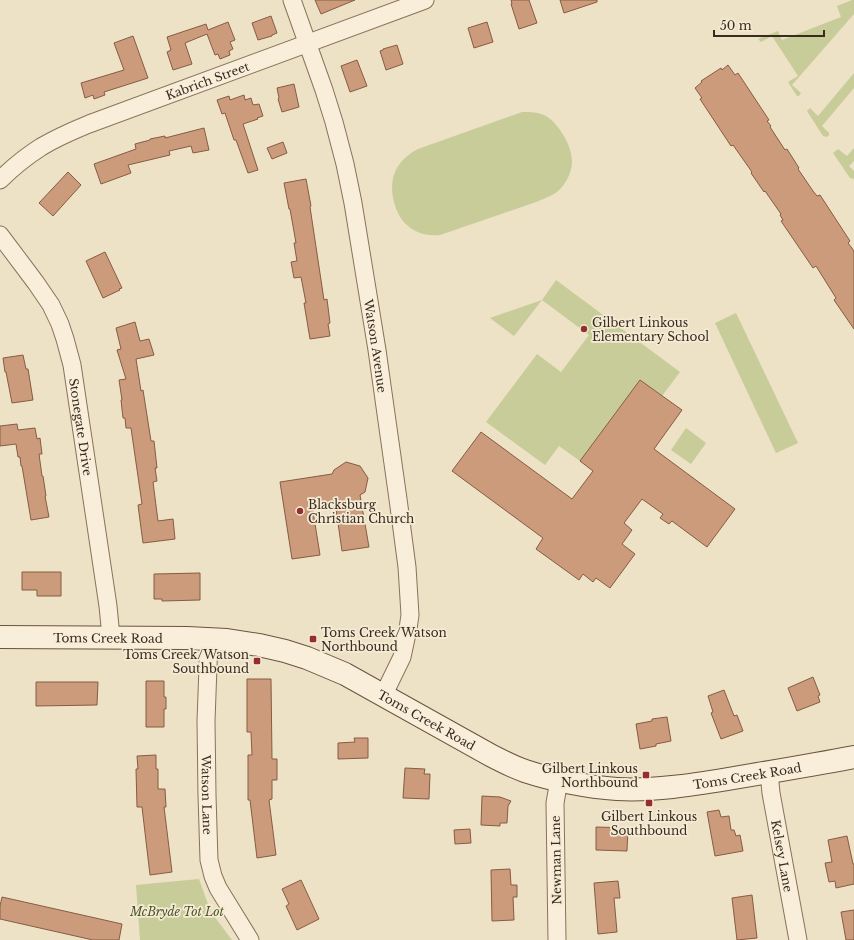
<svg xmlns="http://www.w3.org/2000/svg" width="854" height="940" font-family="'Libre Baskerville',serif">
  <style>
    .green { fill: #c7cc99 }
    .building { fill: #cb9b7c; stroke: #875c42 }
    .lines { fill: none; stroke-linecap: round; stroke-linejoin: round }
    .minor-casing { stroke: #88735c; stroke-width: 19 }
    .secondary-casing { stroke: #6a543f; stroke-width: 24 }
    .minor { stroke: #f8eed9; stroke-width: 17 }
    .secondary { stroke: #f8eed9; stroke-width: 22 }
    .poi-dot { fill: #962d30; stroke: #f5ebd5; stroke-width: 1.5 }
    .labels { text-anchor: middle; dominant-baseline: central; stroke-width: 3.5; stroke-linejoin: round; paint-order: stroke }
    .street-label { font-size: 12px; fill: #392b1f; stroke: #f5ebd5 }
    .poi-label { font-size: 12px; fill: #392b1f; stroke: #f5ebd5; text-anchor: start }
    .park-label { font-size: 12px; font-style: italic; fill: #4a5526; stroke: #f5ebd5 }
  </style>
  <rect width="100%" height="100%" fill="#ede1c6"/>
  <g class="green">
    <polygon points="852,0 854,0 854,14 792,85 801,93 799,96 797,96 788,82 798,76 772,36 761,42 758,39 778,31 782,40 841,17 837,6"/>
    <polygon points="854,73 854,88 822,126 829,133 829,135 827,137 823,136 807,111 810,108 818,116"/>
    <path d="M 522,112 C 530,112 539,112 546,116 C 559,124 572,146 572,161 C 572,170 568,180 562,187 C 555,195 546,198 536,202 L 440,235 C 416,237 400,225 394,202 C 388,179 396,160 418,149 Z"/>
    <polygon points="854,148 854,161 849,166 854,171 854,179 850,178 833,153 838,149 847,156"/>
    <polygon points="556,280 680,372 662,396 640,380 580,461 559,446 545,465 486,422 537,354 561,372 589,335 542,300 514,336 490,318 542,300"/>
    <polygon points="736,313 798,443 776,453 715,323"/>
    <polygon points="686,428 706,443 691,464 671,450"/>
    <polygon points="199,879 209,907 214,916 232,940 140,940 136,885"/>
  </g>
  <g class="building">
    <polygon points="315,0 355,0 321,14"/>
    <polygon points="511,0 529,0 537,23 519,29 511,4 512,4"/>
    <polygon points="560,0 597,0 597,2 564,13"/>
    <polygon points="271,16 277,33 272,35 272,36 258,40 252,23"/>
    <polygon points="228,22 235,40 230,42 233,49 229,51 230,55 220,59 218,54 215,55 207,34 185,43 192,64 173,70 167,52 171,50 167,37 206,24 208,30"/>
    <polygon points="487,22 493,42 474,48 468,28"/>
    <polygon points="133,36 148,78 104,92 105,95 94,99 93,95 85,98 81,83 124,70 114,43"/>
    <polygon points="397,45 403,64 386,70 380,51 383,50 383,49"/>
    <polygon points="357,60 367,86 350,92 341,66"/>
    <polygon points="728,65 735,75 738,73 769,120 767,121 771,126 770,127 785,150 787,149 799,168 798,169 813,191 817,196 820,195 850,241 848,243 854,251 854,329 834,300 836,298 816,266 813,268 781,221 783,220 780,215 781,214 765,191 764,192 751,173 752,172 733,145 731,146 700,99 702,98 695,88 702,82 701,81 721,68 722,70"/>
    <polygon points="294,84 299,107 282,112 278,99 279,98 277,88"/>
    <polygon points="244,95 245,100 251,98 253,105 259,104 263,116 257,118 258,119 243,124 258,170 248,173 236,140 234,140 225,113 222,114 217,100 229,96 230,100"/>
    <polygon points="204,128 209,150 193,153 191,146 169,151 170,155 128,165 131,173 101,184 94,164 136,149 135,144 150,140 150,139 165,136 165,138"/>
    <polygon points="283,142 287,153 272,159 267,148"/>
    <polygon points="68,172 81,185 53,216 39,203"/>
    <polygon points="306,179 311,206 310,207 324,300 327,299 330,323 328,324 330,336 310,339 304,303 306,303 301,277 294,278 291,262 297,261 294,243 296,243 290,209 289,209 284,183"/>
    <polygon points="105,252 122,288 119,289 120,290 103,298 86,261"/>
    <polygon points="135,322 140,341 149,339 154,355 136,359 141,391 143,390 151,441 154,441 157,468 155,468 157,481 153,482 158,521 173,519 175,539 143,543 138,505 142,504 131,428 126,428 125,418 123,418 121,400 122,400 119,380 126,379 117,350 121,349 116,328"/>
    <polygon points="23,355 26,369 28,369 33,400 12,403 6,372 5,372 3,358"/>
    <polygon points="640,380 682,410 654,449 735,509 707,547 672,521 669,524 660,518 663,514 642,499 624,523 632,530 622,544 635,554 610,588 596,578 593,582 583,574 579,580 536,549 543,538 452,471 481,432 572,499 593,471 580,461"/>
    <polygon points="17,424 18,430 35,428 37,439 40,438 42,454 39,454 42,476 43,476 46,496 45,496 49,517 31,520 22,466 21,466 20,457 18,457 16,444 0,446 0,426"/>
    <polygon points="346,462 360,466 368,478 365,492 360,495 369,547 342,551 335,502 312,505 320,555 292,559 280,482 332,474 334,470"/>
    <polygon points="22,572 61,572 61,596 37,596 37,590 22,590"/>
    <polygon points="200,573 200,600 162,601 162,599 154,599 154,574"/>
    <polygon points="813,677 820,695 818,696 820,702 797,711 788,688"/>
    <polygon points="247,679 271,679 272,759 277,759 277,780 272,780 272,799 269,800 276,855 257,858 250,800 248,800 248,755 252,755 251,732 247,732"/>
    <polygon points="146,681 164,681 164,697 166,697 166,709 164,709 164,727 146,727"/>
    <polygon points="36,682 98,682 97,705 36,706"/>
    <polygon points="724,690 734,716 737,715 743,731 721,739 711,713 713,712 708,696"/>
    <polygon points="667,717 671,741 656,744 656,746 640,749 636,724 652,721 652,719"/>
    <polygon points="354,738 368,738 368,758 338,759 338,743 355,742"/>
    <polygon points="156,755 156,769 158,769 158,789 165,789 166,807 164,807 172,872 150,875 142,807 137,807 136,769 138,769 137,756"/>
    <polygon points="405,768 425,769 424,774 430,774 429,799 403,798"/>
    <polygon points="482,796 500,797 511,801 508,806 507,823 500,823 500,826 481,825"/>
    <polygon points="719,810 721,817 729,816 731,830 734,830 736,836 740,835 743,851 715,856 707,812"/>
    <polygon points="596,827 628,828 627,851 596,850"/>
    <polygon points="470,829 471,843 455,844 454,830"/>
    <polygon points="847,836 853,864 854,864 854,884 836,888 835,881 829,882 825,863 832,862 828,840"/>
    <polygon points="510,869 511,885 517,885 517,897 513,897 514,920 492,921 491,870"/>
    <polygon points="301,880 319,919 297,930 286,906 289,904 282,889"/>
    <polygon points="618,881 620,898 614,898 617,932 598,934 594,883"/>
    <polygon points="752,895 757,938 737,940 732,898"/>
    <polygon points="2,897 122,924 119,940 93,940 0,919 0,906"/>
    <polygon points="854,910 854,940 846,940 841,912"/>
  </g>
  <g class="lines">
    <defs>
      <g id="minor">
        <path id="s1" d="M 292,0 L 324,90 L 334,122 L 345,164 L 353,203 L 377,350 L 398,499 L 407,567 L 410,615 L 408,629 L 402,657 L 383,696"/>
        <path id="s2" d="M 0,180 C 12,168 27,156 41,147 C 56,138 72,131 89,124 L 425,0"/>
        <path id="s3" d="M 0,235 L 36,283 L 51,305 L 60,324 L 65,339 L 72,365 L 108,606 L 111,637"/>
        <path id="s4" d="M 209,639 L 206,721 L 207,795 L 209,860 L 213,876 L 218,888 L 250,940"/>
        <path id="s5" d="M 769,772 L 771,793 L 798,940"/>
        <polyline points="557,940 555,803 559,780"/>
      </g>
      <g id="secondary">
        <path id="s6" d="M 0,637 L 187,638 L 227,640 L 259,645 L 285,651 L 307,658 L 345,674 L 492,756 C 502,761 513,767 525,771 C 552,780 588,787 617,789 C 654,791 691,785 728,779 C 770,772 812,765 854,757"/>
      </g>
    </defs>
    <use href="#minor" class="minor-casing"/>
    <use href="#secondary" class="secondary-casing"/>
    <use href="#minor" class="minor"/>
    <use href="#secondary" class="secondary"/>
  </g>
  <g class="poi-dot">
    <circle cx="584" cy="329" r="4"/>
    <circle cx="300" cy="511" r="4"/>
    <rect x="309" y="635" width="8" height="8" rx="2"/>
    <rect x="253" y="657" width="8" height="8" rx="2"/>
    <rect x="642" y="771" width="8" height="8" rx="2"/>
    <rect x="645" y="799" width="8" height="8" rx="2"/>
  </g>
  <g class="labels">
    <g class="street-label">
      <text stroke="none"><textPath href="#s2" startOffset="232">Kabrich Street</textPath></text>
      <text stroke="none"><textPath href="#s1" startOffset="357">Watson Avenue</textPath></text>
      <text stroke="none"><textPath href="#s3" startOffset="213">Stonegate Drive</textPath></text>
      <text stroke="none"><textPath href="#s6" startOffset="108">Toms Creek Road</textPath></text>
      <text stroke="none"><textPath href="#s6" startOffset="444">Toms Creek Road</textPath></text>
      <text stroke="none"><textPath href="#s6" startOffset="780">Toms Creek Road</textPath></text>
      <text stroke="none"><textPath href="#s4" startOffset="156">Watson Lane</textPath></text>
      <text stroke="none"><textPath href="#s5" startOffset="85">Kelsey Lane</textPath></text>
      <text transform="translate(556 860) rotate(-91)">Newman Lane</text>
    </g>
    <g class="poi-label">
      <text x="592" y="322">Gilbert Linkous<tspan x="592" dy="14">Elementary School</tspan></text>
      <text x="308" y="504">Blacksburg<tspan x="308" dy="14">Christian Church</tspan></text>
      <text x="321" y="632">Toms Creek/Watson<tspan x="321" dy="14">Northbound</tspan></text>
      <text x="249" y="654" text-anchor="end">Toms Creek/Watson<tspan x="249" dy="14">Southbound</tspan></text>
      <text x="638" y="768" text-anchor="end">Gilbert Linkous<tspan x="638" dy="14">Northbound</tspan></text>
      <text x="649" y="816" text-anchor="middle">Gilbert Linkous<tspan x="649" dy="14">Southbound</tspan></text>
    </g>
    <g class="park-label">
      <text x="177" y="911">McBryde Tot Lot</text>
    </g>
  </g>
  <path d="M714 30v6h110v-6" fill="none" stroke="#392b1f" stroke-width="2"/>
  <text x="720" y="30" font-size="12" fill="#392b1f" stroke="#f5ebd5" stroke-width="3" paint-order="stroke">50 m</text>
</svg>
